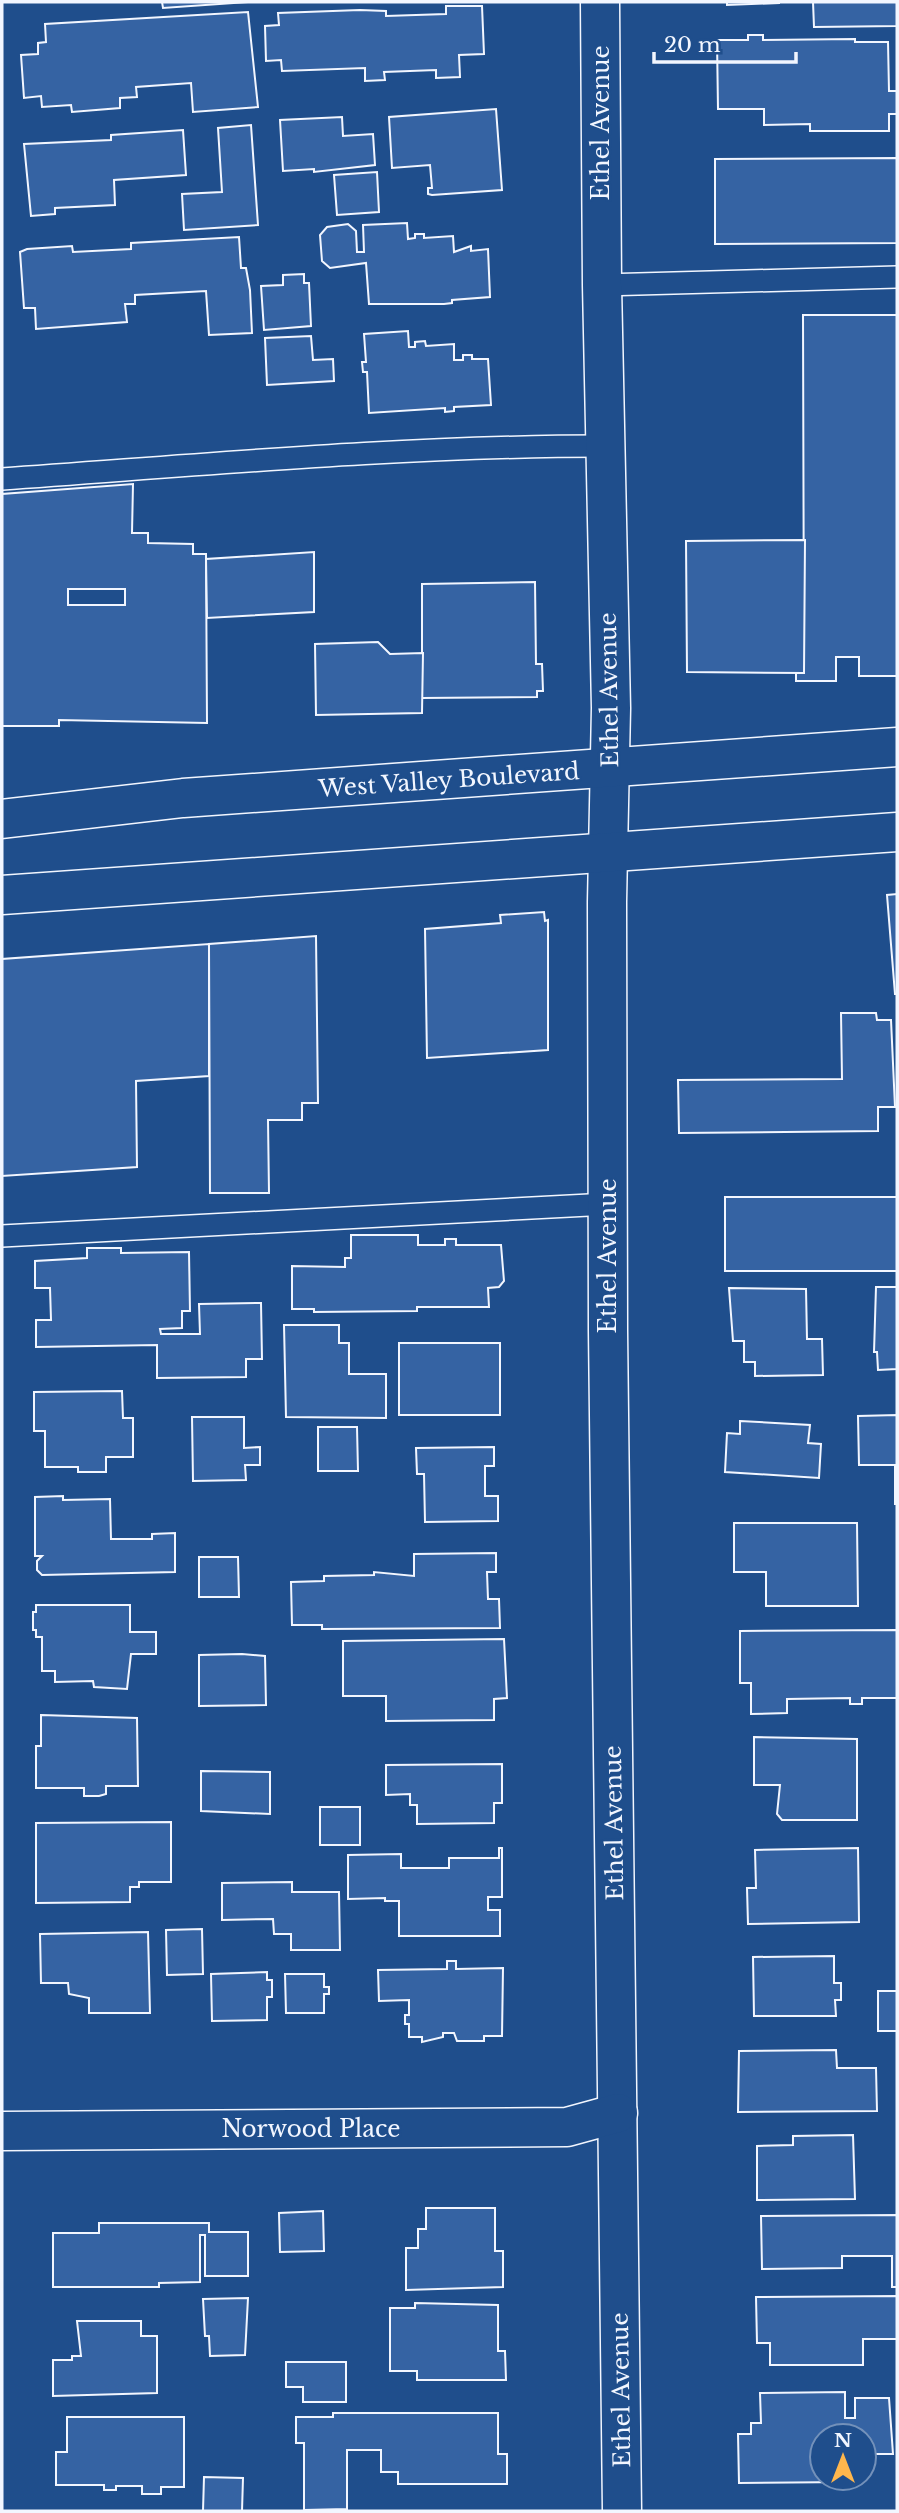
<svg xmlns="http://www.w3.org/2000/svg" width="899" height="2513" font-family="'Libre Baskerville',serif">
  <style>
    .building { fill: #3563a3; stroke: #f2f6ff; stroke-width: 2; fill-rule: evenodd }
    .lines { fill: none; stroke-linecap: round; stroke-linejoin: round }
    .lane-casing { stroke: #f2f6ff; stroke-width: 24 }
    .street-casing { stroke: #f2f6ff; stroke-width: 41 }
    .primary-casing { stroke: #f2f6ff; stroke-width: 41 }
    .lane { stroke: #1f4e8c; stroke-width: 21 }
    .street { stroke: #1f4e8c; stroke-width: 38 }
    .primary { stroke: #1f4e8c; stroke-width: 38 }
    .labels { text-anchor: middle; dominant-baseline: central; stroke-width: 5; stroke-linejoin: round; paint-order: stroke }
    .street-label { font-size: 23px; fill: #f2f6ff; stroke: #1f4e8c }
  </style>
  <rect width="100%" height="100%" fill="#1f4e8c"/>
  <g class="building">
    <polygon points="162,2 248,2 163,8"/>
    <polygon points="727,2 779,2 779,3 727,5"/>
    <polygon points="813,2 897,2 897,26 814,27"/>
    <polygon points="446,6 482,6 484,54 459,55 460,77 436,78 436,70 384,72 385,80 365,81 365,68 282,71 281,60 266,61 265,26 279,25 278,13 360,10 386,11 386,16 446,14"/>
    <polygon points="248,12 258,107 193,112 191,83 136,87 137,97 120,98 120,108 72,112 71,105 42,107 41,96 24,98 21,55 38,54 38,43 46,42 45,24"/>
    <polygon points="748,35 763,35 763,40 855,39 855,42 888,42 889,91 897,91 897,114 889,114 889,131 810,131 810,124 764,125 764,109 718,109 717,40 748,40"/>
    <polygon points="496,109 502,190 432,195 428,194 428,188 432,188 430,165 392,168 389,117"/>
    <polygon points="342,117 343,136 373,134 375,165 314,172 314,169 283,171 280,120"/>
    <polygon points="251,125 258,225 184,230 182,194 222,192 218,128"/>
    <polygon points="183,130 186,175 114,180 115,205 55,208 55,214 31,216 24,144 111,140 111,135"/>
    <polygon points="897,158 897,243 715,244 715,159"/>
    <polygon points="377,172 379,212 337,215 334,175"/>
    <polygon points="407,223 408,239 415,238 415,234 424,234 424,238 453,236 454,252 471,246 471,251 488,249 490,297 452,300 452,303 444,304 369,304 366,263 330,268 322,261 320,235 327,227 348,224 356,231 357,252 364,252 363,225"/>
    <polygon points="239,237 241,268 246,268 250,290 252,333 209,335 206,291 135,295 135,304 125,304 127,322 36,329 35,308 24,308 20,252 27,249 72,246 73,252 131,249 131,243"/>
    <polygon points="304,274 304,283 309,283 311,326 264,330 261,286 283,285 283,275"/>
    <polygon points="803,315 897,315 897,676 859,676 859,657 836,657 836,681 796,681 796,673 804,673"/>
    <polygon points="408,331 409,347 415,347 415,342 425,341 426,346 454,344 454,360 463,360 463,355 472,355 472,359 488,359 491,405 454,407 454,411 445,412 445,408 369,413 367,372 363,372 362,362 366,362 364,334"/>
    <polygon points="311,336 313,360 333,359 334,381 267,385 265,338"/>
    <path d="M 133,484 L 132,533 L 148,533 L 148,543 L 193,544 L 193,554 L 206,554 L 207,723 L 59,720 L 59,726 L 2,726 L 2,494 ZM 68,589 L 125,589 L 125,605 L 68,605 Z"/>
    <polygon points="805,540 804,673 687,672 686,541"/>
    <polygon points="314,552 314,612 207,618 206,559"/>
    <polygon points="535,582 536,664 542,664 543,691 537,691 537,697 422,698 422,584"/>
    <polygon points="378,642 390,654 423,653 422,713 316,715 315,644"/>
    <polygon points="897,894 897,994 895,994 887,895"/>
    <polygon points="544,912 545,921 548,920 548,1050 427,1058 425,929 501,923 500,915"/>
    <polygon points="316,936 318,1103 302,1103 302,1120 268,1120 269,1193 210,1193 209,944"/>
    <polygon points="209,944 209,1076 136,1081 137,1167 2,1176 2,959"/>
    <polygon points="841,1013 876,1013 877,1020 891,1020 895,1107 878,1107 878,1131 679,1133 678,1080 842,1079"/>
    <rect x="725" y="1197" width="172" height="74"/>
    <polygon points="351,1235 418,1235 418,1245 445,1245 445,1239 456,1239 456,1245 501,1245 504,1281 499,1287 488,1288 489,1307 417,1307 417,1311 314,1312 314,1309 292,1309 292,1266 345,1267 345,1258 351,1258"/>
    <polygon points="87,1248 121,1248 121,1253 189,1252 190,1311 182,1311 182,1328 160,1329 161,1334 200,1334 199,1304 261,1303 262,1359 246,1359 246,1377 157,1378 157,1345 36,1347 36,1320 51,1320 50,1288 35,1288 35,1261 87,1258"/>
    <polygon points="876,1287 897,1287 897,1369 878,1370 877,1352 874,1352"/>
    <polygon points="729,1288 806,1289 807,1339 822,1339 823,1375 755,1376 755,1362 744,1362 744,1341 733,1341"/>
    <polygon points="284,1325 339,1325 339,1343 349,1343 349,1374 386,1374 386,1418 286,1417"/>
    <rect x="399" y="1343" width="101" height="72"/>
    <polygon points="122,1391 123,1418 133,1418 133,1457 106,1457 106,1472 78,1472 78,1467 45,1467 45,1431 34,1431 34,1392"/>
    <polygon points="897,1415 897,1504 895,1504 895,1465 859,1465 858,1416"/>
    <polygon points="192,1417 244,1417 244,1448 260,1447 260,1465 245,1465 246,1480 193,1481"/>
    <polygon points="740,1421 810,1425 808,1443 821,1444 819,1478 725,1472 727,1433 740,1434"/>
    <polygon points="318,1427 357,1427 358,1471 318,1471"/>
    <polygon points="494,1447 494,1466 485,1466 485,1496 498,1496 498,1521 425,1522 424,1474 417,1474 416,1448"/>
    <polygon points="63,1496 63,1500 110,1499 111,1539 152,1539 152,1534 175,1533 175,1572 42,1575 37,1570 37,1561 42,1556 35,1556 35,1497"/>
    <polygon points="734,1523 857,1523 858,1606 766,1606 766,1572 734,1572"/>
    <polygon points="496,1553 496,1572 487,1572 488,1599 499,1599 500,1628 322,1629 322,1625 292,1625 291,1582 324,1581 324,1576 374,1575 374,1572 414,1576 414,1554"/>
    <polygon points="199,1557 238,1557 239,1597 199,1597"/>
    <polygon points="36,1605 130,1605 130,1632 156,1632 156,1654 131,1654 127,1689 94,1687 93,1681 55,1682 55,1671 42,1671 42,1637 36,1637 36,1630 33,1630 33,1612 36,1612"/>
    <polygon points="897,1630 897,1698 862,1698 862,1704 850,1704 850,1698 787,1699 787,1713 751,1714 751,1683 740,1683 740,1631"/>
    <polygon points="504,1639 507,1698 494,1699 494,1720 386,1721 386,1696 343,1696 343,1641"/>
    <polygon points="242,1654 265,1656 266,1705 199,1706 199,1655"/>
    <polygon points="41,1715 137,1718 138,1786 106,1786 106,1794 99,1796 84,1796 84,1788 36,1788 36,1746 41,1746"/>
    <polygon points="754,1737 857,1739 857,1820 782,1820 777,1814 780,1785 754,1785"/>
    <polygon points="502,1764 502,1803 494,1803 494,1823 417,1824 417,1805 410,1805 410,1794 386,1795 386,1765"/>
    <polygon points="201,1771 270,1772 270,1814 201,1811"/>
    <rect x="320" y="1807" width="40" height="38"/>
    <polygon points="171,1822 171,1882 139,1882 139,1887 130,1887 130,1902 36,1903 36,1823"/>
    <polygon points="499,1848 502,1848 502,1897 488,1897 488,1910 500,1910 500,1936 399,1936 399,1901 385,1901 385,1898 348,1899 348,1855 401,1854 401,1868 449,1868 449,1858 499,1858"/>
    <polygon points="858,1848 859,1922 748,1924 747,1888 756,1888 755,1850"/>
    <polygon points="292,1882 292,1892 339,1892 340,1950 291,1950 291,1934 274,1934 273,1919 222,1920 222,1883"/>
    <polygon points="202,1929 203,1974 167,1975 166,1930"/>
    <polygon points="148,1932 150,2013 89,2013 89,1998 69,1994 68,1983 41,1983 40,1934"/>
    <polygon points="834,1956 834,1983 841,1983 841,2000 835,2000 836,2016 754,2016 753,1957"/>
    <polygon points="447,1961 456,1961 456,1969 503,1968 502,2036 484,2036 484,2041 457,2041 454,2033 443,2033 443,2037 422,2042 422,2037 409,2037 409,2024 405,2024 405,2015 409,2015 409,2000 379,2001 378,1970 447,1969"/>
    <polygon points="267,1972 267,1980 272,1980 272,1997 267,1997 267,2020 212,2021 211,1974"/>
    <polygon points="285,1974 324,1974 324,1987 329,1987 329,1994 324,1994 324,2013 286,2013"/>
    <rect x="878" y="1991" width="19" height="40"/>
    <polygon points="836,2050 837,2068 876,2068 877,2111 738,2112 739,2051"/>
    <polygon points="853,2135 855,2199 757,2200 757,2146 793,2145 793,2136"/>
    <polygon points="426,2208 495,2208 495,2251 503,2251 503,2287 406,2290 406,2248 418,2248 418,2229 426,2229"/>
    <polygon points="323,2211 324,2251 280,2252 279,2213"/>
    <polygon points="897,2215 897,2287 892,2287 892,2256 842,2256 842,2268 762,2269 761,2216"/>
    <polygon points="99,2223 209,2223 209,2232 248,2232 248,2276 205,2276 205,2235 200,2235 200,2282 159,2283 159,2287 53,2287 53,2233 99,2233"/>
    <polygon points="897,2296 897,2339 863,2339 863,2365 770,2365 770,2343 757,2343 756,2297"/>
    <polygon points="248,2298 245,2355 210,2356 209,2336 205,2336 203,2299"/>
    <polygon points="415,2303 498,2305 498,2351 505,2351 506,2380 417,2380 417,2371 390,2371 390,2308 415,2308"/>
    <polygon points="77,2321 141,2321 141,2336 157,2336 157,2393 53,2396 53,2360 72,2360 72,2356 81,2356"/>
    <polygon points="286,2362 346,2362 346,2402 303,2402 303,2387 286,2387"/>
    <polygon points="845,2392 845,2418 855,2418 855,2398 889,2398 893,2454 869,2454 869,2460 864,2460 864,2436 822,2436 822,2478 850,2478 850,2482 739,2483 738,2434 751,2434 751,2423 761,2423 760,2393"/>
    <polygon points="333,2413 498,2413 498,2454 507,2454 507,2484 398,2484 398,2472 381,2472 381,2450 347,2450 347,2509 304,2510 304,2443 296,2443 296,2417 333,2417"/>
    <polygon points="67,2417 184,2417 184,2487 161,2487 161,2494 142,2494 142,2486 116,2486 116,2490 104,2490 104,2485 56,2485 56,2452 67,2452"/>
    <polygon points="204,2477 243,2478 242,2511 203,2511"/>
  </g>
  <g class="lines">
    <defs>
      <g id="lane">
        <polyline points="602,285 897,277"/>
        <path d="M 2,479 C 202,465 404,446 605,446"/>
        <polyline points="2,1236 608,1204"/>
      </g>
      <g id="street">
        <polyline points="600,2 602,285 611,708 607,902 608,1330 622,2511"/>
        <polyline points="2,2131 567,2127 618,2113"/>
      </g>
      <g id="primary">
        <polyline points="2,819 183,798 897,747"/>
        <polyline points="2,895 897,832"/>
      </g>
    </defs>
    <use href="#lane" class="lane-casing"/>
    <use href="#street" class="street-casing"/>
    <use href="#primary" class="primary-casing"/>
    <use href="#lane" class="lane"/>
    <use href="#street" class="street"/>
    <use href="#primary" class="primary"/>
  </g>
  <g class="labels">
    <g class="street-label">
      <text transform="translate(601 123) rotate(-90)">Ethel Avenue</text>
      <text transform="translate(609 690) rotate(-91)">Ethel Avenue</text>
      <text transform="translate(449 780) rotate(-4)">West Valley Boulevard</text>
      <text transform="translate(608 1256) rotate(-90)">Ethel Avenue</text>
      <text transform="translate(614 1823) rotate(-91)">Ethel Avenue</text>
      <text x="311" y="2129">Norwood Place</text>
      <text transform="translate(621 2390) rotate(-91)">Ethel Avenue</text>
    </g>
  </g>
  <rect width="899" height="2513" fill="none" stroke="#f2f6ff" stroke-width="7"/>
  <g transform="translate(843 2457)"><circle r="33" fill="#1f4e8c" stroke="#7391ba" stroke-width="2"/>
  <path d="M0-5L12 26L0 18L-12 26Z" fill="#ffb74d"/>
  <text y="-10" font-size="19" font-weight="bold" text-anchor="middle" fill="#f2f6ff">N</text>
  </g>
  <path d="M654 52v10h142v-10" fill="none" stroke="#f2f6ff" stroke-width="3.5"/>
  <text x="664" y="52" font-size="21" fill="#f2f6ff" stroke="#1f4e8c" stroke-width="5" paint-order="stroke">20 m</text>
</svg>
